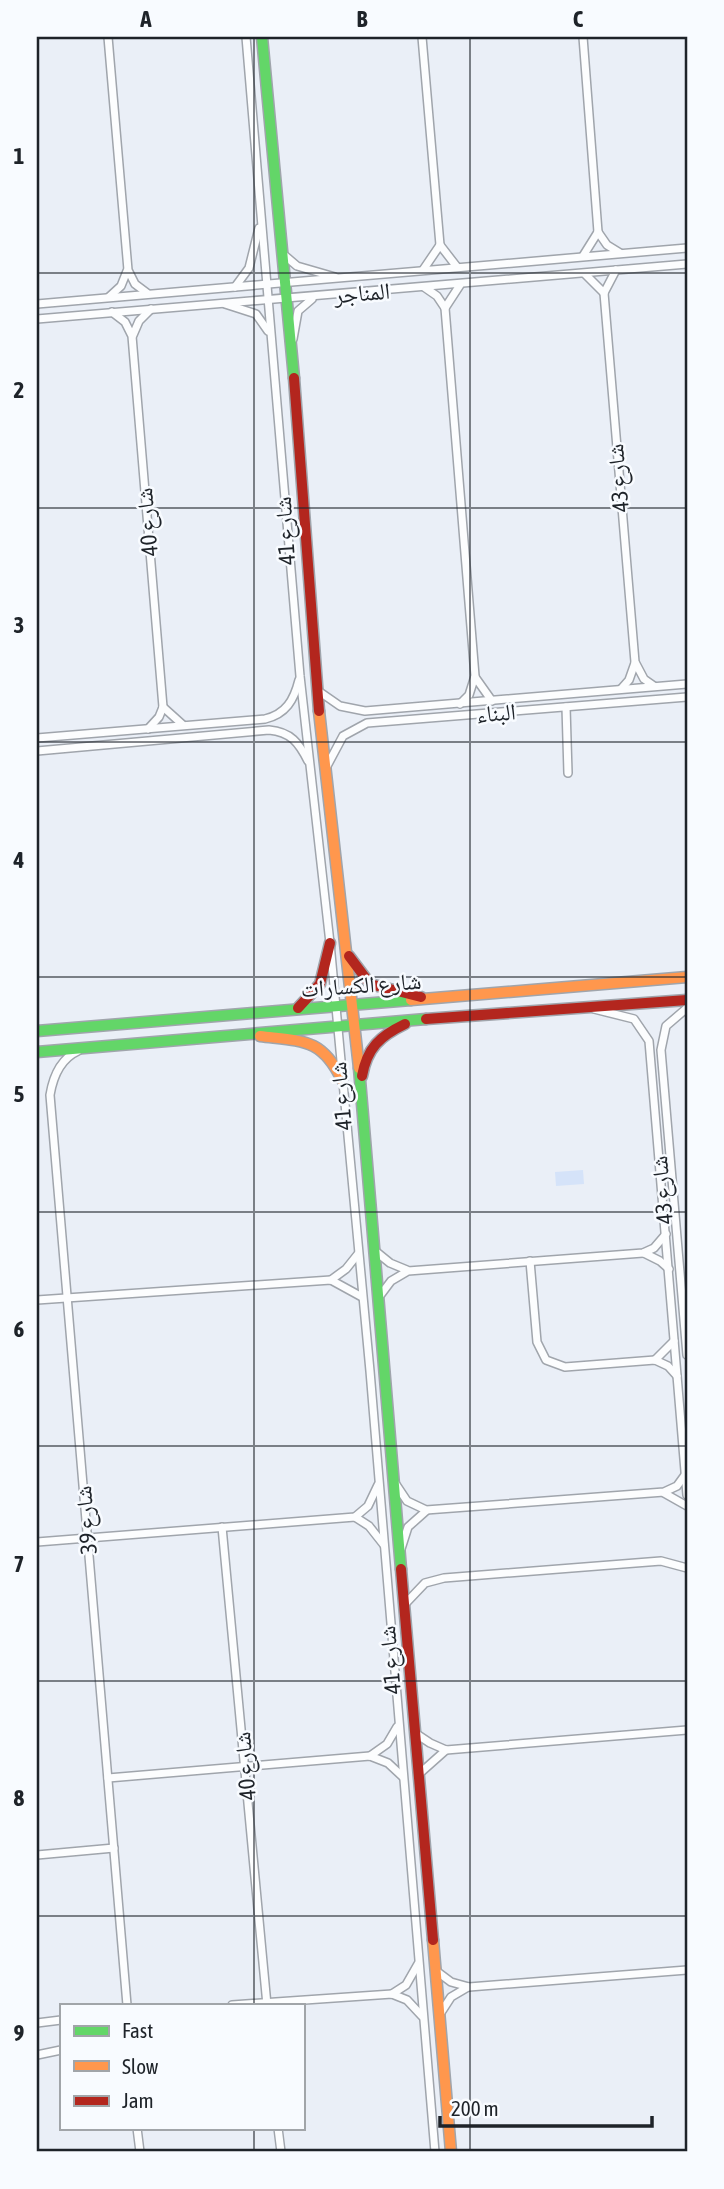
<svg xmlns="http://www.w3.org/2000/svg" width="724" height="2189" font-family="'Asap Condensed','Noto Naskh Arabic',sans-serif">
  <style>
    .green { fill: #d5e3f9 }
    .lines { fill: none; stroke-linecap: round; stroke-linejoin: round }
    .street-casing { stroke: #a0a5ac; stroke-width: 10 }
    .fast-casing { stroke: #a0a5ac; stroke-width: 13 }
    .slow-casing { stroke: #a0a5ac; stroke-width: 13 }
    .jam-casing { stroke: #a0a5ac; stroke-width: 13 }
    .street { stroke: #fcfdfe; stroke-width: 7 }
    .fast { stroke: #63d668; stroke-width: 10 }
    .slow { stroke: #ff974d; stroke-width: 10 }
    .jam { stroke: #b3261e; stroke-width: 10 }
    .grid { fill: none; stroke: #1e2329; stroke-width: 2; stroke-opacity: 0.55 }
    .labels { text-anchor: middle; dominant-baseline: central; stroke-width: 5; stroke-linejoin: round; paint-order: stroke }
    .street-label { font-size: 23px; fill: #1e2329; stroke: #f8fbff }
    .neatline { fill: none; stroke: #1e2329; stroke-width: 2.5 }
    .grid-label { font-size: 23px; text-anchor: middle; font-weight: bold; fill: #1e2329 }
  </style>
  <rect width="100%" height="100%" fill="#eaeff7"/>
  <polygon class="green" points="583,1170 584,1184 556,1186 555,1172"/>
  <g class="lines">
    <defs>
      <g id="street">
        <polyline points="108,37 128,270 135,284 147,293"/>
        <polyline points="246,37 300,676 330,943 370,1371 435,2152"/>
        <polyline points="422,37 440,245 457,267"/>
        <polyline points="583,37 598,232 583,256"/>
        <polyline points="598,232 607,245 620,253"/>
        <polyline points="283,254 297,266 335,277"/>
        <polyline points="423,270 440,245"/>
        <polyline points="616,270 604,293 635,662 644,679 654,686"/>
        <polyline points="585,274 604,293"/>
        <polyline points="235,287 249,268 259,228"/>
        <polyline points="424,287 437,296 445,308"/>
        <polyline points="109,297 121,286 127,271"/>
        <polyline points="37,304 687,248"/>
        <polyline points="225,304 256,314 268,331"/>
        <polyline points="112,312 125,322 132,336 163,707 159,717 148,729"/>
        <polyline points="37,319 687,264"/>
        <polyline points="133,335 139,321 151,309"/>
        <polyline points="293,339 298,311 312,299"/>
        <polyline points="475,677 492,701"/>
        <polyline points="621,689 629,680 635,663"/>
        <polyline points="317,690 340,706 365,711 687,684"/>
        <polyline points="460,704 469,695 475,676 445,308 460,285"/>
        <polyline points="163,707 183,725"/>
        <polyline points="566,707 568,773"/>
        <path d="M 37,738 L 265,719 C 286,714 294,700 299,680"/>
        <path d="M 37,751 L 269,730 C 291,732 299,743 308,761"/>
        <polyline points="327,766 343,736 367,723 687,697"/>
        <polyline points="687,1008 666,1026 661,1050 687,1355"/>
        <polyline points="594,1009 634,1019 649,1041 687,1495"/>
        <path d="M 78,1051 C 60,1059 53,1077 50,1095 L 127,2005"/>
        <polyline points="374,1250 390,1263 407,1270"/>
        <polyline points="644,1253 660,1261 669,1269"/>
        <polyline points="530,1261 537,1342 546,1360 565,1367 655,1360 668,1366 677,1376"/>
        <polyline points="331,1280 346,1269 358,1254"/>
        <polyline points="379,1297 391,1281 408,1271 643,1253 654,1248 666,1234"/>
        <polyline points="37,1300 331,1280 362,1297"/>
        <polyline points="655,1360 674,1341"/>
        <polyline points="395,1483 407,1501 426,1510 664,1492 677,1486 685,1475"/>
        <polyline points="664,1493 687,1506"/>
        <polyline points="355,1517 369,1526 384,1545"/>
        <polyline points="222,1527 267,2005"/>
        <polyline points="37,1542 355,1517 368,1506 378,1485"/>
        <polyline points="401,1549 408,1527 426,1511"/>
        <polyline points="405,1604 425,1583 444,1578 661,1561 687,1568"/>
        <polyline points="415,1733 430,1743 446,1750 687,1730"/>
        <polyline points="370,1756 387,1744 397,1727"/>
        <polyline points="419,1774 446,1750"/>
        <polyline points="108,1778 370,1756 388,1763 403,1777"/>
        <polyline points="37,1855 114,1848"/>
        <polyline points="435,1970 451,1982 469,1987 687,1970"/>
        <polyline points="392,1994 406,1985 418,1964"/>
        <polyline points="232,2005 392,1994 407,2000 422,2016"/>
        <polyline points="440,2014 451,1997 468,1987"/>
        <polyline points="37,2023 61,2020"/>
        <polyline points="37,2055 61,2050"/>
        <polyline points="137,2128 140,2152"/>
        <polyline points="278,2128 281,2152"/>
      </g>
      <g id="fast">
        <polyline points="262,37 294,378"/>
        <polyline points="37,1031 411,1000"/>
        <polyline points="37,1052 426,1019"/>
        <polyline points="359,1068 401,1569"/>
      </g>
      <g id="slow">
        <polyline points="319,711 359,1068"/>
        <polyline points="411,1000 687,977"/>
        <path d="M 260,1036 C 302,1041 322,1038 342,1080"/>
        <polyline points="433,1940 451,2152"/>
      </g>
      <g id="jam">
        <polyline points="294,378 319,711"/>
        <polyline points="349,956 370,984 421,997"/>
        <polyline points="298,1008 320,984 330,943"/>
        <polyline points="426,1019 687,1000"/>
        <path d="M 362,1076 C 367,1048 380,1036 405,1024"/>
        <polyline points="401,1569 433,1940"/>
      </g>
    </defs>
    <use href="#street" class="street-casing"/>
    <use href="#fast" class="fast-casing"/>
    <use href="#slow" class="slow-casing"/>
    <use href="#jam" class="jam-casing"/>
    <use href="#street" class="street"/>
    <use href="#fast" class="fast"/>
    <use href="#slow" class="slow"/>
    <use href="#jam" class="jam"/>
  </g>
  <path class="grid" d="M 254,37 L 254,2005M 470,37 L 470,2152M 37,273 L 687,273M 37,508 L 687,508M 37,742 L 687,742M 37,977 L 687,977M 37,1212 L 687,1212M 37,1446 L 687,1446M 37,1681 L 687,1681M 37,1916 L 687,1916M 254,2128 L 254,2152"/>
  <g class="labels">
    <g class="street-label">
      <text transform="translate(362 293) rotate(-5)">المناجر</text>
      <text transform="translate(618 478) rotate(-95)">شارع 43</text>
      <text transform="translate(147 522) rotate(-95)">شارع 40</text>
      <text transform="translate(285 531) rotate(-94)">شارع 41</text>
      <text transform="translate(496 713) rotate(-5)">البناء</text>
      <text transform="translate(361 985) rotate(-4)">شارع الكسارات</text>
      <text transform="translate(341 1096) rotate(-95)">شارع 41</text>
      <text transform="translate(662 1190) rotate(-95)">شارع 43</text>
      <text transform="translate(86 1520) rotate(-95)">شارع 39</text>
      <text transform="translate(390 1660) rotate(-95)">شارع 41</text>
      <text transform="translate(245 1766) rotate(-95)">شارع 40</text>
    </g>
  </g>
  <rect width="724" height="2189" fill="none" stroke="#f8fbff" stroke-width="77"/>
  <rect x="60" y="2004" width="245" height="126" fill="#f8fbff" stroke="#a1a5a9" stroke-width="2"/>
  <rect x="74" y="2026" width="35" height="10" fill="#63d668" stroke="#a1a5a9" stroke-width="2"/>
  <text x="122" y="2038" font-size="21" fill="#1e2329">Fast</text>
  <rect x="74" y="2061" width="35" height="10" fill="#ff974d" stroke="#a1a5a9" stroke-width="2"/>
  <text x="122" y="2074" font-size="21" fill="#1e2329">Slow</text>
  <rect x="74" y="2096" width="35" height="10" fill="#b3261e" stroke="#a1a5a9" stroke-width="2"/>
  <text x="122" y="2108" font-size="21" fill="#1e2329">Jam</text>
  <path d="M440 2116v10h212v-10" fill="none" stroke="#1e2329" stroke-width="3.5"/>
  <text x="451" y="2116" font-size="21" fill="#1e2329" stroke="#f8fbff" stroke-width="5" paint-order="stroke">200 m</text>
  <rect x="38" y="38" width="648" height="2112" class="neatline"/>
  <g class="grid-label">
    <text x="146" y="27">A</text>
    <text x="362" y="27">B</text>
    <text x="578" y="27">C</text>
    <text x="19" y="164">1</text>
    <text x="19" y="398">2</text>
    <text x="19" y="633">3</text>
    <text x="19" y="868">4</text>
    <text x="19" y="1102">5</text>
    <text x="19" y="1337">6</text>
    <text x="19" y="1572">7</text>
    <text x="19" y="1806">8</text>
    <text x="19" y="2041">9</text>
  </g>
</svg>
